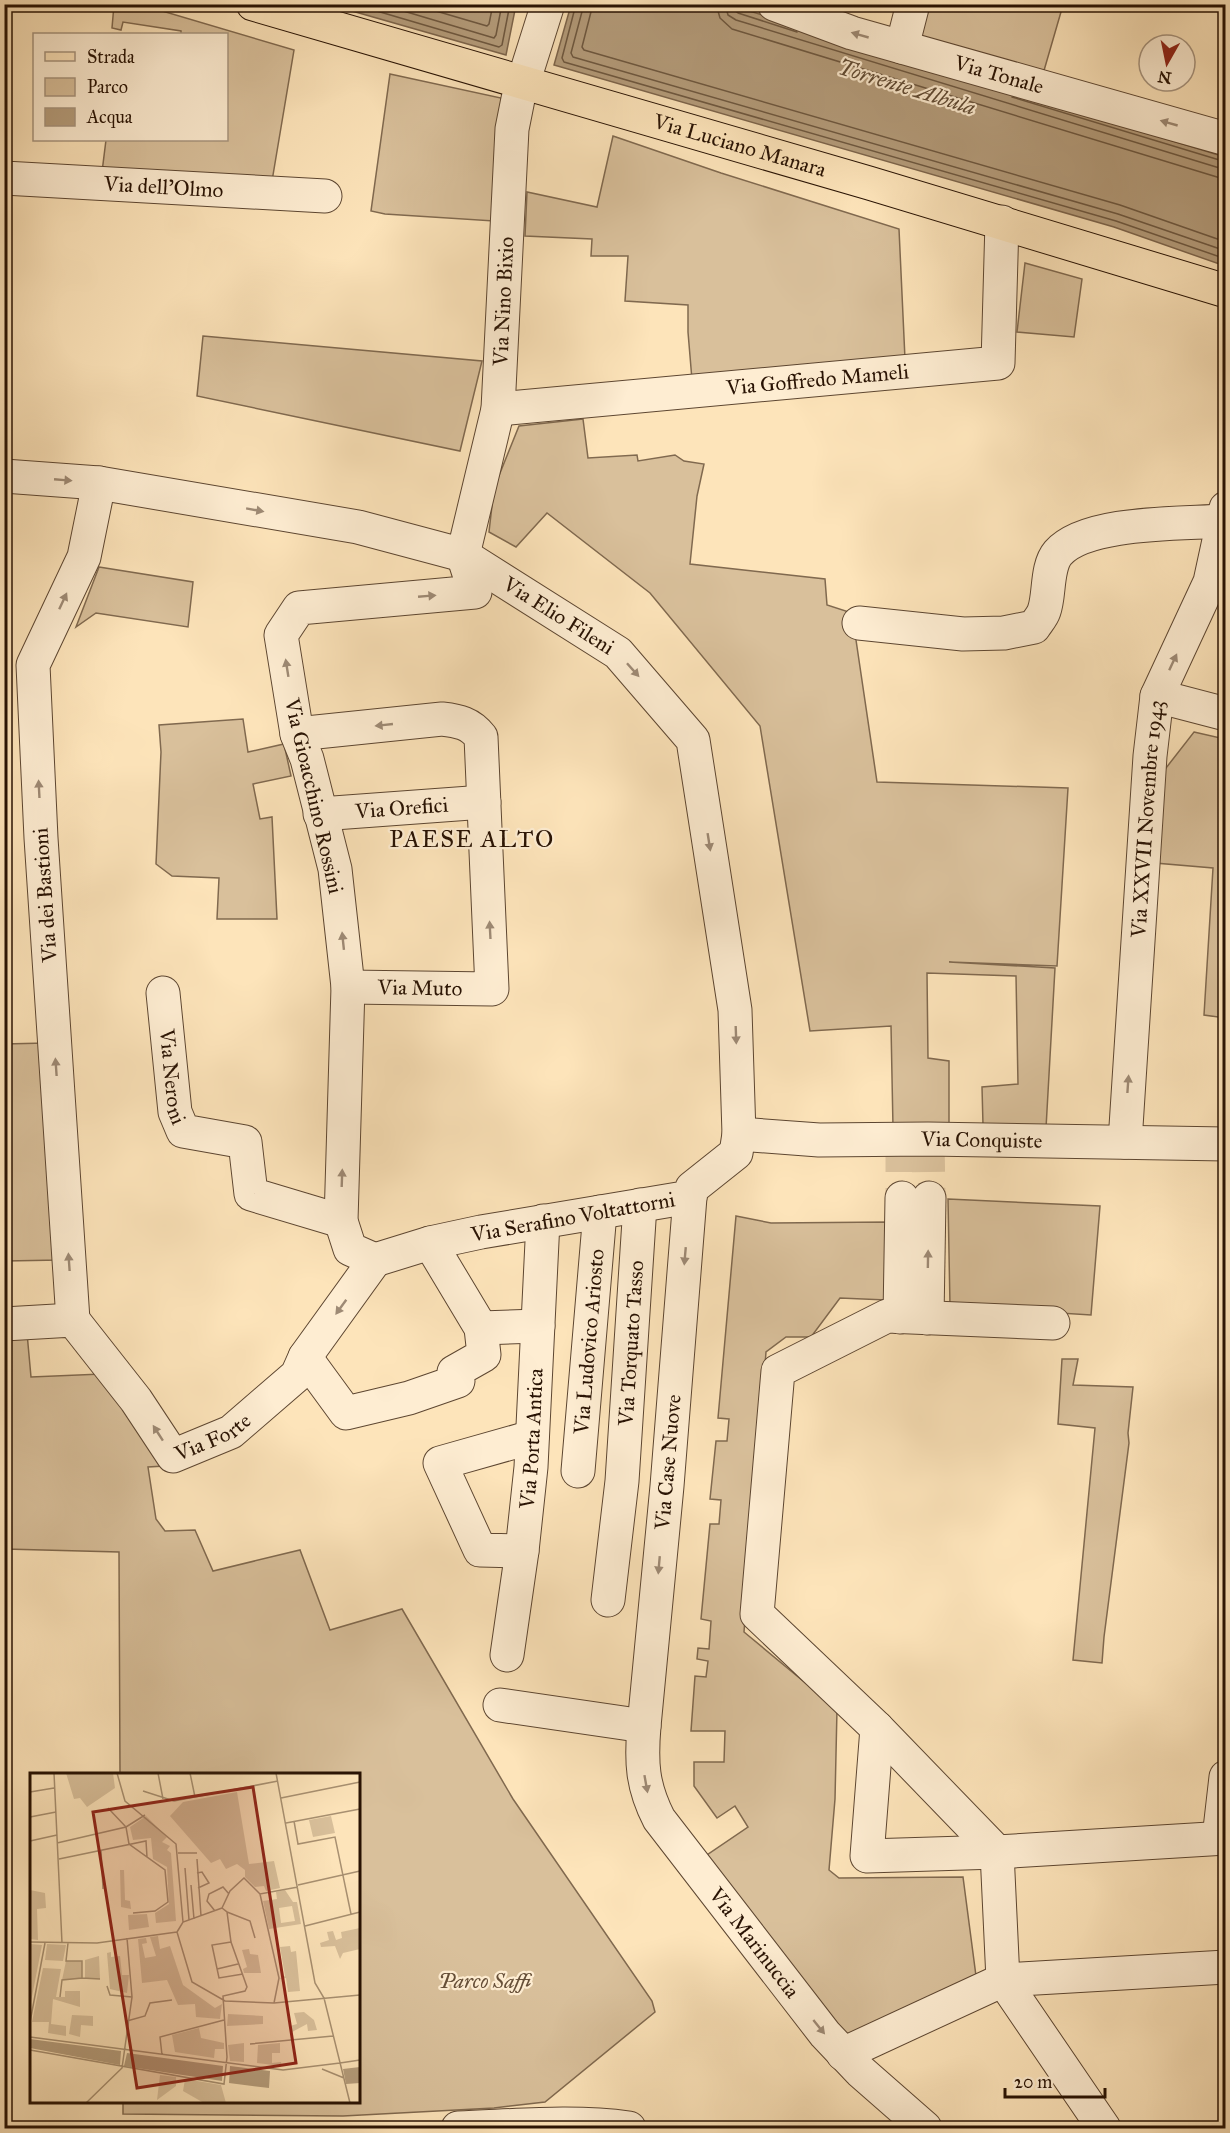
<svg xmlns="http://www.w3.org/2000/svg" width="1230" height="2133" font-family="'IM FELL Great Primer',serif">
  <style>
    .green { fill: #d9c09b; stroke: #80694f; stroke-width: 1.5 }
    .water { fill: #b59d7c; stroke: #7d654c; stroke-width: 1.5 }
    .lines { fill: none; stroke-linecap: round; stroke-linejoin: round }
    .shore { stroke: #6e5840; stroke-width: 1.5 }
    .minor-tunnel { stroke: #ddc49f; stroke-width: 33; stroke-dasharray: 33 16; stroke-linecap: butt }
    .minor-casing { stroke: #5d4631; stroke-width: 35 }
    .major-casing { stroke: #281203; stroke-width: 35 }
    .minor { stroke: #feedd2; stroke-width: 33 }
    .major { stroke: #fde4ba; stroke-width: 33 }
    .oneway { fill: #9e8a75 }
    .labels { text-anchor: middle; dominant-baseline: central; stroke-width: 4.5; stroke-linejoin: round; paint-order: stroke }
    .street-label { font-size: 21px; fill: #281203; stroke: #feedd2 }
    .park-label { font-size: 21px; font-style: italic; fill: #664f38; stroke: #feedd2 }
    .water-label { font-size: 22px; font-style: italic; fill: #604a33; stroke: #feedd2 }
    .quarter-label { font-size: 24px; letter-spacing: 1.5px; fill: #281203; stroke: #feedd2 }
    .inset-road { fill: none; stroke: #a89071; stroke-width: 1.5 }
    .view { fill: #8f2418; fill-opacity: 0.15; stroke: #8f2418; stroke-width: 3 }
    .inset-edge { fill: none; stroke: #281203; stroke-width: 3 }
  </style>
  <rect width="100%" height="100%" fill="#fde4ba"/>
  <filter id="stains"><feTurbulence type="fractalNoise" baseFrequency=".00333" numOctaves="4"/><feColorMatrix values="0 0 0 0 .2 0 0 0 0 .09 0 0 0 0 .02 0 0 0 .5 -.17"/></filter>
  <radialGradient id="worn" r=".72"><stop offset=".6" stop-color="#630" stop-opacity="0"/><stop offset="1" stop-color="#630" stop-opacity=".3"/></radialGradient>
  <g class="green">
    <polygon points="114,5 142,5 294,50 272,181 102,172 106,140 226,140 226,34 181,34 181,31 123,22 121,30 112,28"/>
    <polygon points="925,5 1063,5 1043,74 921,37"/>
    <polygon points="390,74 501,98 494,221 385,214 371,211"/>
    <polygon points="613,136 721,173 899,229 905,359 692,380 688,332 688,305 625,301 628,256 591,256 592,239 525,236 527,192 597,207"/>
    <polygon points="1025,263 1082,279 1074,337 1017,332"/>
    <polygon points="203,336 482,361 460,451 197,396"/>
    <polygon points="583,419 588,458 637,455 638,461 675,455 684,461 704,464 697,496 690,564 825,579 827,605 852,613 877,782 1068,788 1057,966 949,962 1055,968 1046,1128 983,1125 982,1087 1018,1084 1016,976 927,973 928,1058 949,1061 949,1127 893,1127 891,1026 810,1031 760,726 650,593 547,513 516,547 489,532 494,488 519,426"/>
    <polygon points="99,567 193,582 188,627 96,613 76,627"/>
    <polygon points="243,719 248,752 284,744 291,776 253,784 260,819 272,817 277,919 217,919 219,878 172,876 156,864 161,752 159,725"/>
    <polygon points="1194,732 1225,739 1225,1018 1204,1015 1213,868 1155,863 1159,777"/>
    <polygon points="46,1043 60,1260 5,1261 4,1044"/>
    <polygon points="948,1199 1100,1206 1091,1315 950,1306"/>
    <polygon points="736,1216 771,1223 889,1222 886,1300 840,1298 811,1337 786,1337 766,1352 744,1632 837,1709 835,1799 829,1870 839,1878 963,1877 976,1976 840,2042 704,1857 748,1827 735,1806 717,1818 694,1786 694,1762 724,1762 725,1731 691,1731 695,1676 706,1677 708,1661 697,1659 698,1648 709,1649 711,1621 701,1619 710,1524 719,1524 721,1500 710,1499 716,1441 727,1441 729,1419 718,1418"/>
    <polygon points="27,1333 31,1377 102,1374 164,1466 148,1467 156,1519 165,1531 195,1530 213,1571 300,1550 330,1630 402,1609 513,1799 652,2001 655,2012 545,2102 494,2108 343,2116 123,2114 123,2102 358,2102 358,1774 120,1774 119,1552 5,1549 4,1334"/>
    <polygon points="1062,1359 1078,1359 1073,1385 1133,1387 1128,1433 1129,1443 1104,1637 1102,1663 1073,1660 1095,1428 1058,1424"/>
  </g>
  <g class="water">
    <polygon points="331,5 516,5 506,55"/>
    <polygon points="571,5 730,5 1225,157 1225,266 1114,227 554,65"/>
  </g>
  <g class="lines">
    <g class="shore">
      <polyline points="353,4 499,47 502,45 510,4"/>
      <polyline points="380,4 494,38 496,35 502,4"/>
      <polyline points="412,4 487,26 489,24 493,4"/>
      <polyline points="576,4 562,58 564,62 1116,221 1226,259"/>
      <polyline points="584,4 571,53 573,57 1118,214 1226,251"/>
      <polyline points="593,4 582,47 584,50 1120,205 1226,242"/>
      <polyline points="716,4 720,18 732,29 1217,177 1226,179"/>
      <polyline points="725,4 728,15 736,20 1226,170"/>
      <polyline points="733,4 734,10 738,13 797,32"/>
      <polyline points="1012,97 1226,162"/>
    </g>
    <g class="minor-tunnel">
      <polyline points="902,1139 902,1198"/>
      <polyline points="928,1139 929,1198"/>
    </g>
    <defs>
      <g id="minor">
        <path id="s1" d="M 774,4 L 852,33 L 1226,139"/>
        <polyline points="902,47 913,4"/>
        <path id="s2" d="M 4,178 L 325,196"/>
        <path id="s3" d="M 498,409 L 998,363 L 1002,222"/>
        <path id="s4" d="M 4,476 L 99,483 L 358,527 L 463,555 L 618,653 L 693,740 L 735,1010 L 739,1134 L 736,1153 L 692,1188 L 690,1197 L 481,1232 L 430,1243 L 375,1260"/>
        <path id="s5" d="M 463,555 L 498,409 L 512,129 L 518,99 L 548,4"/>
        <path d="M 859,623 L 963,634 L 1004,633 L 1034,627 C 1037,622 1042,617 1044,611 C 1050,595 1046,567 1058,553 C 1086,521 1181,524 1223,521"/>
        <polyline points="1157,696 1226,714"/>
        <path d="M 297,734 L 442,719 C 459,721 470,723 481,737 L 492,989 L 348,987"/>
        <path id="s6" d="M 320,814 L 484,802"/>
        <path id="s7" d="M 163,993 L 175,1112 L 183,1131 L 245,1142 L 251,1194 L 341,1221"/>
        <path id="s8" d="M 739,1134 L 819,1140 L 928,1139 L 1226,1144"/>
        <path id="s9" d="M 1125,1142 L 1150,756 L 1157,696 L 1210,582 L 1226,508"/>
        <path id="s10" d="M 690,1197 L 667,1486 L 644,1726 C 641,1762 642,1786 659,1819 L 825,2034 L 860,2071 L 925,2128"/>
        <polyline points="375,1260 350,1249 341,1221 348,987 335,869 307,759 297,734 281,635 299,608 475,592 463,555"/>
        <polyline points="900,1317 902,1198"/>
        <polyline points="927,1318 929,1198"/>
        <polyline points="73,1320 41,838 33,665 84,557 99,483"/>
        <polyline points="1053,1323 887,1316 778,1371 757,1614 877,1728 997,1852 1003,1980 1104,2128"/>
        <path id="s11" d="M 4,1324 L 73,1320 L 136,1400 L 173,1456 L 231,1432 L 297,1375 L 305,1357 L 375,1260"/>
        <polyline points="481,1328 538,1326"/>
        <polyline points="305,1357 346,1413 409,1398 458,1381 454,1372 484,1355 481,1328 430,1243"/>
        <path id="s12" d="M 578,1471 L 600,1212"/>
        <polyline points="522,1551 480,1550 440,1463 532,1437"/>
        <path id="s13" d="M 608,1600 L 622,1481 L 640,1205"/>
        <path id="s14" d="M 507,1655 L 522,1551 L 531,1467 L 543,1221"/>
        <polyline points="500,1705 644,1726"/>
        <polyline points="877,1728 867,1856 997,1852 1226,1838"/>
        <polyline points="1219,1838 1226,1777"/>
        <polyline points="843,2054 1003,1980 1226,1967"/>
        <path d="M 458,2128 C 515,2126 573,2120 629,2128"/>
      </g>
      <g id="major">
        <path id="s15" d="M 253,4 L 869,183 L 1226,291"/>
      </g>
    </defs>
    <use href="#minor" class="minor-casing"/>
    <use href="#major" class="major-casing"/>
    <use href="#minor" class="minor"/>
    <use href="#major" class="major"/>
  </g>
  <defs><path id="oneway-solid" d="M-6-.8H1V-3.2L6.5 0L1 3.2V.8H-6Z" transform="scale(1.5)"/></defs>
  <g class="oneway">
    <use href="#oneway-solid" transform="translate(860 35) rotate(-164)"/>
    <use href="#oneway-solid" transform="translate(1169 123) rotate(-164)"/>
    <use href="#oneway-solid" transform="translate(63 480) rotate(5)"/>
    <use href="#oneway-solid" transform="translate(255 510) rotate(10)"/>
    <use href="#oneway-solid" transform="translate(427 596) rotate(-5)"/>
    <use href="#oneway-solid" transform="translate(63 601) rotate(-65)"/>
    <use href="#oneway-solid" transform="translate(1173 662) rotate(-65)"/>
    <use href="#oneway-solid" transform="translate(287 668) rotate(-99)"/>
    <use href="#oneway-solid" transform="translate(633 670) rotate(48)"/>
    <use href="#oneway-solid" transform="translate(384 725) rotate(174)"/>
    <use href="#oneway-solid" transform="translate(39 789) rotate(-93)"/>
    <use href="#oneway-solid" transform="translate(709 842) rotate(81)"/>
    <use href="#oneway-solid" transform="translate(490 930) rotate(-93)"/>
    <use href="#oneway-solid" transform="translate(343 941) rotate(-96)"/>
    <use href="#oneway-solid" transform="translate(736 1035) rotate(88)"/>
    <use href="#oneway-solid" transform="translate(56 1067) rotate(-94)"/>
    <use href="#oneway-solid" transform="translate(1128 1084) rotate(-86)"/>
    <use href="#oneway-solid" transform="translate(342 1178) rotate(-88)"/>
    <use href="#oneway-solid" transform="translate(685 1256) rotate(95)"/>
    <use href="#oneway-solid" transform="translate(928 1259) rotate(-89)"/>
    <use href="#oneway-solid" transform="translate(69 1262) rotate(-94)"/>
    <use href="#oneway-solid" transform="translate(341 1307) rotate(126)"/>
    <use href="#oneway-solid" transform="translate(158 1433) rotate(-123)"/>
    <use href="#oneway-solid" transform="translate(659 1565) rotate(95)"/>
    <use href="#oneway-solid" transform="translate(646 1784) rotate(80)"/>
    <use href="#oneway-solid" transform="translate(819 2027) rotate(51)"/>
  </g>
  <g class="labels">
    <g class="street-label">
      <text stroke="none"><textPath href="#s1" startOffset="236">Via Tonale</textPath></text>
      <text stroke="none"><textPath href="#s15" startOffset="507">Via Luciano Manara</textPath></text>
      <text stroke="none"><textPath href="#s2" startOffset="160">Via dell'Olmo</textPath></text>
      <text stroke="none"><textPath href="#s5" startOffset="258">Via Nino Bixio</textPath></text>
      <text stroke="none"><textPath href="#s3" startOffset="321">Via Goffredo Mameli</textPath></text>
      <text stroke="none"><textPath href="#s4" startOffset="580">Via Elio Fileni</textPath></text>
      <text transform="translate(314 796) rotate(77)">Via Gioacchino Rossini</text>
      <text stroke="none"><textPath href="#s6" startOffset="82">Via Orefici</textPath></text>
      <text stroke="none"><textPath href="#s9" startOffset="324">Via XXVII Novembre 1943</textPath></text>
      <text transform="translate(45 895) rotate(-94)">Via dei Bastioni</text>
      <text transform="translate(420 988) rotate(1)">Via Muto</text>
      <text stroke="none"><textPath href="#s7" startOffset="84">Via Neroni</textPath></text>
      <text stroke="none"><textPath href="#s8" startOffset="243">Via Conquiste</textPath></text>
      <text transform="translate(573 1217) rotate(-10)">Via Serafino Voltattorni</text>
      <text stroke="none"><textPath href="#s12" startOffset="130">Via Ludovico Ariosto</textPath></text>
      <text stroke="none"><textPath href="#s13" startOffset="258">Via Torquato Tasso</textPath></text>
      <text stroke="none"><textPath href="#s11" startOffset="282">Via Forte</textPath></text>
      <text stroke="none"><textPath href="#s14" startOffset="218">Via Porta Antica</textPath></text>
      <text transform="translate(668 1462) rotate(-85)">Via Case Nuove</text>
      <text stroke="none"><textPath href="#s10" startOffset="783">Via Marinuccia</textPath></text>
    </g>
    <g class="park-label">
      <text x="485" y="1981">Parco Saffi</text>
    </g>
    <g class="water-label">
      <text transform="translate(907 87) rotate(17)">Torrente Albula</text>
    </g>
    <g class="quarter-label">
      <text x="472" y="839">PAESE ALTO</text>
    </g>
  </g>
  <g transform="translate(30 1773)">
    <rect width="330" height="330" fill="#fde4ba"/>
    <path d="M 36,0 L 83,0 L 85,15 L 57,34 L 50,25 L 44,26 ZM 207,19 L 219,91 L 244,88 L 250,115 L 236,118 L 234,113 L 225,114 L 215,104 L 215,97 L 207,91 L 196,96 L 190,86 L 181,90 L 140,43 L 153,29 ZM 116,43 L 137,64 L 132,69 L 140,73 L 137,77 L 141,80 L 146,148 L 126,150 L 125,140 L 139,131 L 137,94 L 123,86 L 121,65 L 103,67 L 100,54 ZM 301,43 L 305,60 L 283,64 L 279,47 ZM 90,97 L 94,97 L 95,127 L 100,128 L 101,136 L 91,134 ZM 0,117 L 15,120 L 16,135 L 7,136 L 8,167 L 0,166 ZM 255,117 L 263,129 L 267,129 L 271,151 L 239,156 L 233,128 L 247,126 L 246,119 ZM 262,133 L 265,148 L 251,150 L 249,135 ZM 117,141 L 119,154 L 99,157 L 98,142 ZM 330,155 L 330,176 L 313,180 L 310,186 L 305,173 L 291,174 L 290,170 L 299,167 L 297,159 L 303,158 L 306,167 L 312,165 L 311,159 ZM 128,163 L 130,176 L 140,173 L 153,212 L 185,235 L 192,231 L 190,246 L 166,244 L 165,231 L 148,232 L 137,207 L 112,210 L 108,166 L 116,165 L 117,170 L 112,171 L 115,185 L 126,183 L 120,164 ZM 0,171 L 12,172 L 0,234 ZM 17,171 L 36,172 L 33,188 L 15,187 ZM 260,173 L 261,179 L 266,178 L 270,218 L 258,219 L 256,205 L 249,206 L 255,203 L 250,174 ZM 219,176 L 220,181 L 228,182 L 231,200 L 214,200 L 213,196 L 217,194 L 212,177 ZM 81,179 L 81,184 L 90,183 L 92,202 L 99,202 L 97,220 L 80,216 L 77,180 ZM 69,183 L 70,206 L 55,205 L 55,187 ZM 36,188 L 52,188 L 52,205 L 32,207 ZM 13,195 L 31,196 L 26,224 L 35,224 L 35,218 L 50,218 L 50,234 L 23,226 L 21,251 L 36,253 L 36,263 L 18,260 L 19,249 L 2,249 ZM 274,239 L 284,247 L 287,257 L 278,258 L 277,251 L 262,259 L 260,253 L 267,251 L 264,240 ZM 198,241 L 233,243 L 233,251 L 197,253 ZM 42,242 L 63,243 L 63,253 L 51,252 L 50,264 L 39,261 ZM 169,255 L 171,265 L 194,270 L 194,276 L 185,276 L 184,285 L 145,279 L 142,262 ZM 214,270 L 214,289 L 200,288 L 198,272 ZM 250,270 L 250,280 L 242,280 L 242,290 L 251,289 L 252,293 L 227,290 L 228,272 ZM 130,302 L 146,304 L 146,313 L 127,327 ZM 155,306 L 191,312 L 196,330 L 174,330 L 153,318 Z" fill="#d9c09b" fill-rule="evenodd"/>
    <path d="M 0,266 L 91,278 L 90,292 L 0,275 ZM 97,280 L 193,293 L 192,308 L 94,293 ZM 200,293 L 240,298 L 239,315 L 199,310 ZM 330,294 L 330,310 L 316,311 L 313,296 Z" fill="#b59d7c"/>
    <path class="inset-road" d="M 24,0 L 32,170M 87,0 L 95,28 L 146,71 L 153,149M 128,0 L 133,26M 160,0 L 165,24M 246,0 L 285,210 L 294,225 L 320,330M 113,18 L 144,28 L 248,8M 0,19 L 24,15M 251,25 L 330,9M 78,35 L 96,54 L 99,71 L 135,97 L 138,129 L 125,138 L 103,140M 0,44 L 26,39M 264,48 L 268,71 L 305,64 L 321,141M 256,50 L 330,36M 0,68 L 27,62M 27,70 L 96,54 L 115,42M 71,77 L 73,116M 148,80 L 167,80M 29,86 L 116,68 L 117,84M 167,86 L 171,143M 155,95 L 159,147M 167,100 L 172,99 L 179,110 L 168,115M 161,112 L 164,146M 268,112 L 330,98M 230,121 L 249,205 L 244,230M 192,135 L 200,118 L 214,105 L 230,121 L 268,114M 185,138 L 177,128 L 179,121 L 193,114 L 199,121M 197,139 L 220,148 L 225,165M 275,153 L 330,139M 147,159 L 162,209 L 195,228 L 244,230 L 330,222M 147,159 L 153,149 L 192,135M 0,169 L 67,170 L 147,159M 201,169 L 182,172 L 189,205 L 213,201M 187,196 L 208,191M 52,205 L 70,206M 77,213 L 80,222 L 102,224M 30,224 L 32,207 L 52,205 L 52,188 L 36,188 L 38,170M 97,248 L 115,243 L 120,230 L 142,227M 0,249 L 15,170M 0,264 L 253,297 L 310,290M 220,271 L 303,263M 0,277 L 194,311 L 197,284 L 193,223 L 215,218 L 217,214 L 201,169 L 197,139 L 192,135M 132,282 L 130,264 L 194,247M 310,290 L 330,287M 292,296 L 314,305M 56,330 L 92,295 L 102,224 L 97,165"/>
    <path class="view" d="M 223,14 L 266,290 L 107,315 L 63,39 Z"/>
    <rect width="330" height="330" class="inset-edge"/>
  </g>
  <rect width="1230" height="2133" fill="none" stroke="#fde4ba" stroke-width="24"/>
  <rect x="6" y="6" width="1218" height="2121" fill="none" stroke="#281203" stroke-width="3"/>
  <rect x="12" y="12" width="1206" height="2109" fill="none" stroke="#281203" stroke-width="1.5"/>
  <rect x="33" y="33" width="195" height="108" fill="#feedd2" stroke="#a8957f" stroke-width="1.5"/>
  <rect x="45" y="52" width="30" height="9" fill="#fde4ba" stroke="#a8957f" stroke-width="1.5"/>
  <text x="87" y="63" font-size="18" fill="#281203">Strada</text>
  <rect x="45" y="78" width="30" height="18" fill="#d9c09b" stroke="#a8957f" stroke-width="1.5"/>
  <text x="87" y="93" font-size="18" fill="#281203">Parco</text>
  <rect x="45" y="108" width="30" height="18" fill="#b59d7c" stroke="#a8957f" stroke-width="1.5"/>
  <text x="87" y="123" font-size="18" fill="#281203">Acqua</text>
  <g transform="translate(1167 63) rotate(189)"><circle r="28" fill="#feedd2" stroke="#a8957f" stroke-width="1.5"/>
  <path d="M0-4.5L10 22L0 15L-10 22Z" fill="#8f2418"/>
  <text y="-9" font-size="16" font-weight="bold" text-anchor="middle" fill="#281203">N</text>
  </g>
  <path d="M1005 2088v9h100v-9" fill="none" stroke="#281203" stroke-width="3"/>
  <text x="1014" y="2088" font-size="18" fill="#281203" stroke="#feedd2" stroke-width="4.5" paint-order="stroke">20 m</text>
  <rect width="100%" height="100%" filter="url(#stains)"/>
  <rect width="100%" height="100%" fill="url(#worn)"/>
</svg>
